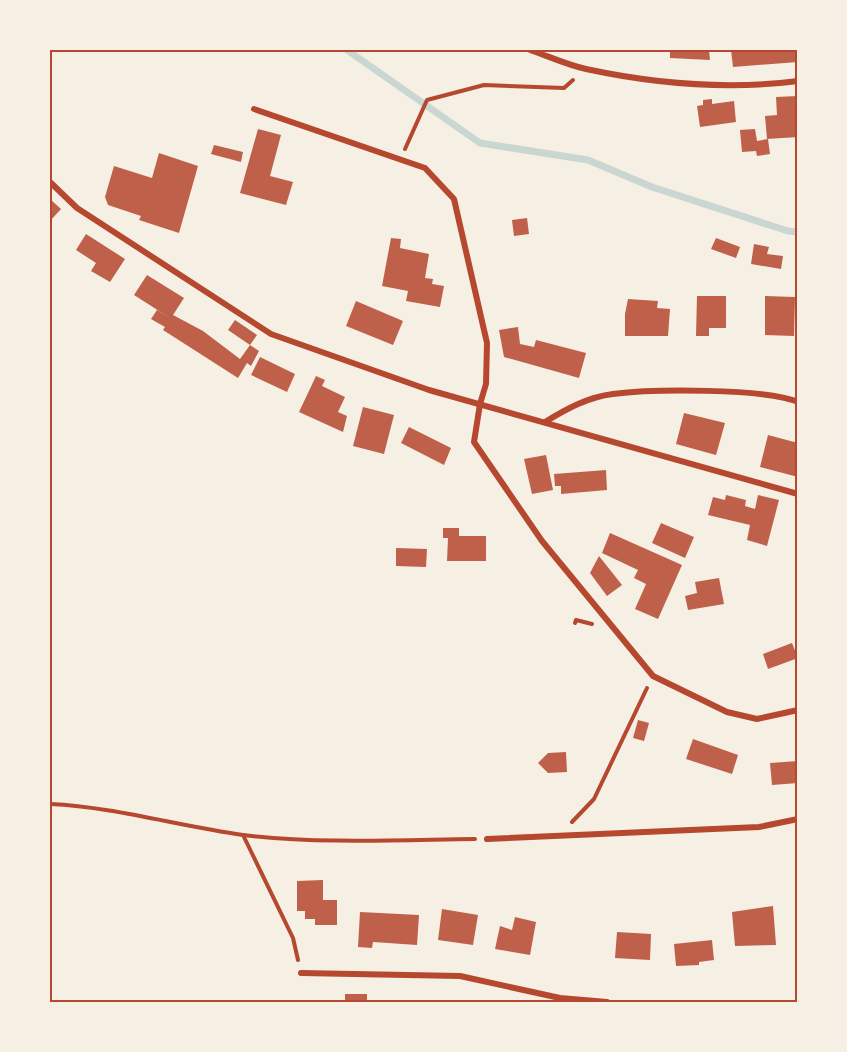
<svg xmlns="http://www.w3.org/2000/svg" width="847" height="1052" font-family="Ubuntu,sans-serif">
  <style>
    .lines { fill: none; stroke-linecap: round; stroke-linejoin: round }
    .stream { stroke: #c9d6d2; stroke-width: 7 }
    .building { fill: #bf614a }
    .path { stroke: #b5482f; stroke-width: 4 }
    .minor { stroke: #b5482f; stroke-width: 6 }
    .neatline { fill: none; stroke: #b5482f; stroke-width: 2 }
  </style>
  <rect width="100%" height="100%" fill="#f6efe4"/>
  <g class="lines">
    <polyline class="stream" points="347,50 480,143 588,160 652,187 788,231 798,232"/>
  </g>
  <g class="building">
    <polygon points="670,50 709,50 710,60 670,58"/>
    <polygon points="731,50 798,50 798,62 733,67"/>
    <polygon points="798,96 798,137 767,139 765,116 777,115 776,97"/>
    <polygon points="712,99 712,104 734,101 736,122 700,127 697,106 703,105 703,100"/>
    <polygon points="258,129 281,135 270,176 293,182 286,205 240,193"/>
    <polygon points="755,129 757,141 768,139 770,154 757,156 756,151 742,152 740,130"/>
    <polygon points="214,145 243,152 241,162 211,154"/>
    <polygon points="159,153 198,166 179,233 139,220 141,216 108,205 105,197 114,166 152,178"/>
    <polygon points="50,199 61,209 50,221"/>
    <polygon points="527,218 529,234 514,236 512,220"/>
    <polygon points="86,234 125,259 110,282 91,271 96,263 76,250"/>
    <polygon points="391,238 401,239 400,248 429,254 425,278 433,279 432,284 444,286 440,307 406,301 408,291 382,286"/>
    <polygon points="716,238 740,247 736,258 711,249"/>
    <polygon points="754,244 769,247 767,254 783,256 781,269 751,264"/>
    <polygon points="147,275 184,298 173,315 203,331 240,359 250,345 259,351 251,366 247,363 238,378 163,330 165,327 151,319 157,310 170,318 134,295"/>
    <polygon points="697,296 726,296 726,328 709,328 709,336 696,336"/>
    <polygon points="765,296 795,297 794,336 765,335"/>
    <polygon points="628,299 658,301 657,308 670,309 668,336 625,336 625,314"/>
    <polygon points="356,301 403,321 393,345 346,326"/>
    <polygon points="235,320 257,335 250,345 228,330"/>
    <polygon points="518,327 520,344 534,347 536,340 586,353 579,378 504,357 499,330"/>
    <polygon points="260,357 295,374 287,392 251,375"/>
    <polygon points="316,376 325,380 322,386 345,397 338,412 347,416 343,432 299,412"/>
    <polygon points="363,407 394,415 384,454 353,446"/>
    <polygon points="684,413 725,423 716,455 676,444"/>
    <polygon points="409,427 451,448 444,465 401,443"/>
    <polygon points="768,435 798,443 798,477 760,467"/>
    <polygon points="546,455 553,490 532,494 524,459"/>
    <polygon points="606,470 607,490 561,494 561,486 555,486 554,474"/>
    <polygon points="726,495 746,500 745,506 755,509 758,495 779,500 767,546 747,540 750,525 708,515 713,497 725,500"/>
    <polygon points="661,523 694,537 685,558 652,543"/>
    <polygon points="443,528 459,528 459,536 486,536 486,561 447,561 448,538 443,538"/>
    <polygon points="610,533 682,565 658,619 635,609 646,584 634,578 638,570 602,553"/>
    <polygon points="396,548 427,549 426,567 396,566"/>
    <polygon points="599,556 622,585 607,596 590,573"/>
    <polygon points="719,578 724,604 688,610 685,596 697,593 695,582"/>
    <polygon points="792,643 798,658 768,669 763,654"/>
    <polygon points="638,720 649,723 644,741 633,738"/>
    <polygon points="693,739 738,755 732,774 686,759"/>
    <polygon points="566,752 567,772 548,773 538,763 548,753"/>
    <polygon points="798,761 798,783 772,785 770,763"/>
    <polygon points="323,880 323,900 337,900 337,925 315,925 315,919 305,919 305,911 297,911 297,881"/>
    <polygon points="773,906 776,945 735,946 732,912"/>
    <polygon points="442,909 478,915 473,945 438,940"/>
    <polygon points="360,912 419,915 417,945 373,942 372,948 358,947"/>
    <polygon points="515,917 536,922 530,955 495,949 500,926 512,930"/>
    <polygon points="617,932 651,934 650,960 615,958"/>
    <polygon points="712,940 714,960 699,962 699,965 676,966 674,944"/>
    <rect x="345" y="994" width="22" height="8"/>
  </g>
  <g class="lines">
    <g class="path">
      <polyline points="405,149 427,100 484,85 564,88 573,80"/>
      <polyline points="575,623 576,620 592,624"/>
      <path d="M 50,804 C 115,807 178,826 243,835 C 319,844 398,840 475,839"/>
      <polyline points="572,822 594,799 647,688"/>
      <polyline points="243,835 293,938 298,960"/>
    </g>
    <g class="minor">
      <path d="M 530,50 C 548,56 567,65 586,69 C 656,84 727,90 798,81"/>
      <polyline points="254,109 425,168 454,199 487,343 486,384 480,404 474,442 542,541 653,676 727,712 757,719 798,710"/>
      <polyline points="50,182 77,208 271,334 429,390 798,494"/>
      <path d="M 545,422 C 566,409 588,397 613,394 C 652,389 764,388 798,402"/>
      <polyline points="487,839 759,827 798,819"/>
      <polyline points="301,973 460,976 560,998 607,1002"/>
    </g>
  </g>
  <rect width="847" height="1052" fill="none" stroke="#f6efe4" stroke-width="102"/>
  <rect x="51" y="51" width="745" height="950" class="neatline"/>
</svg>
